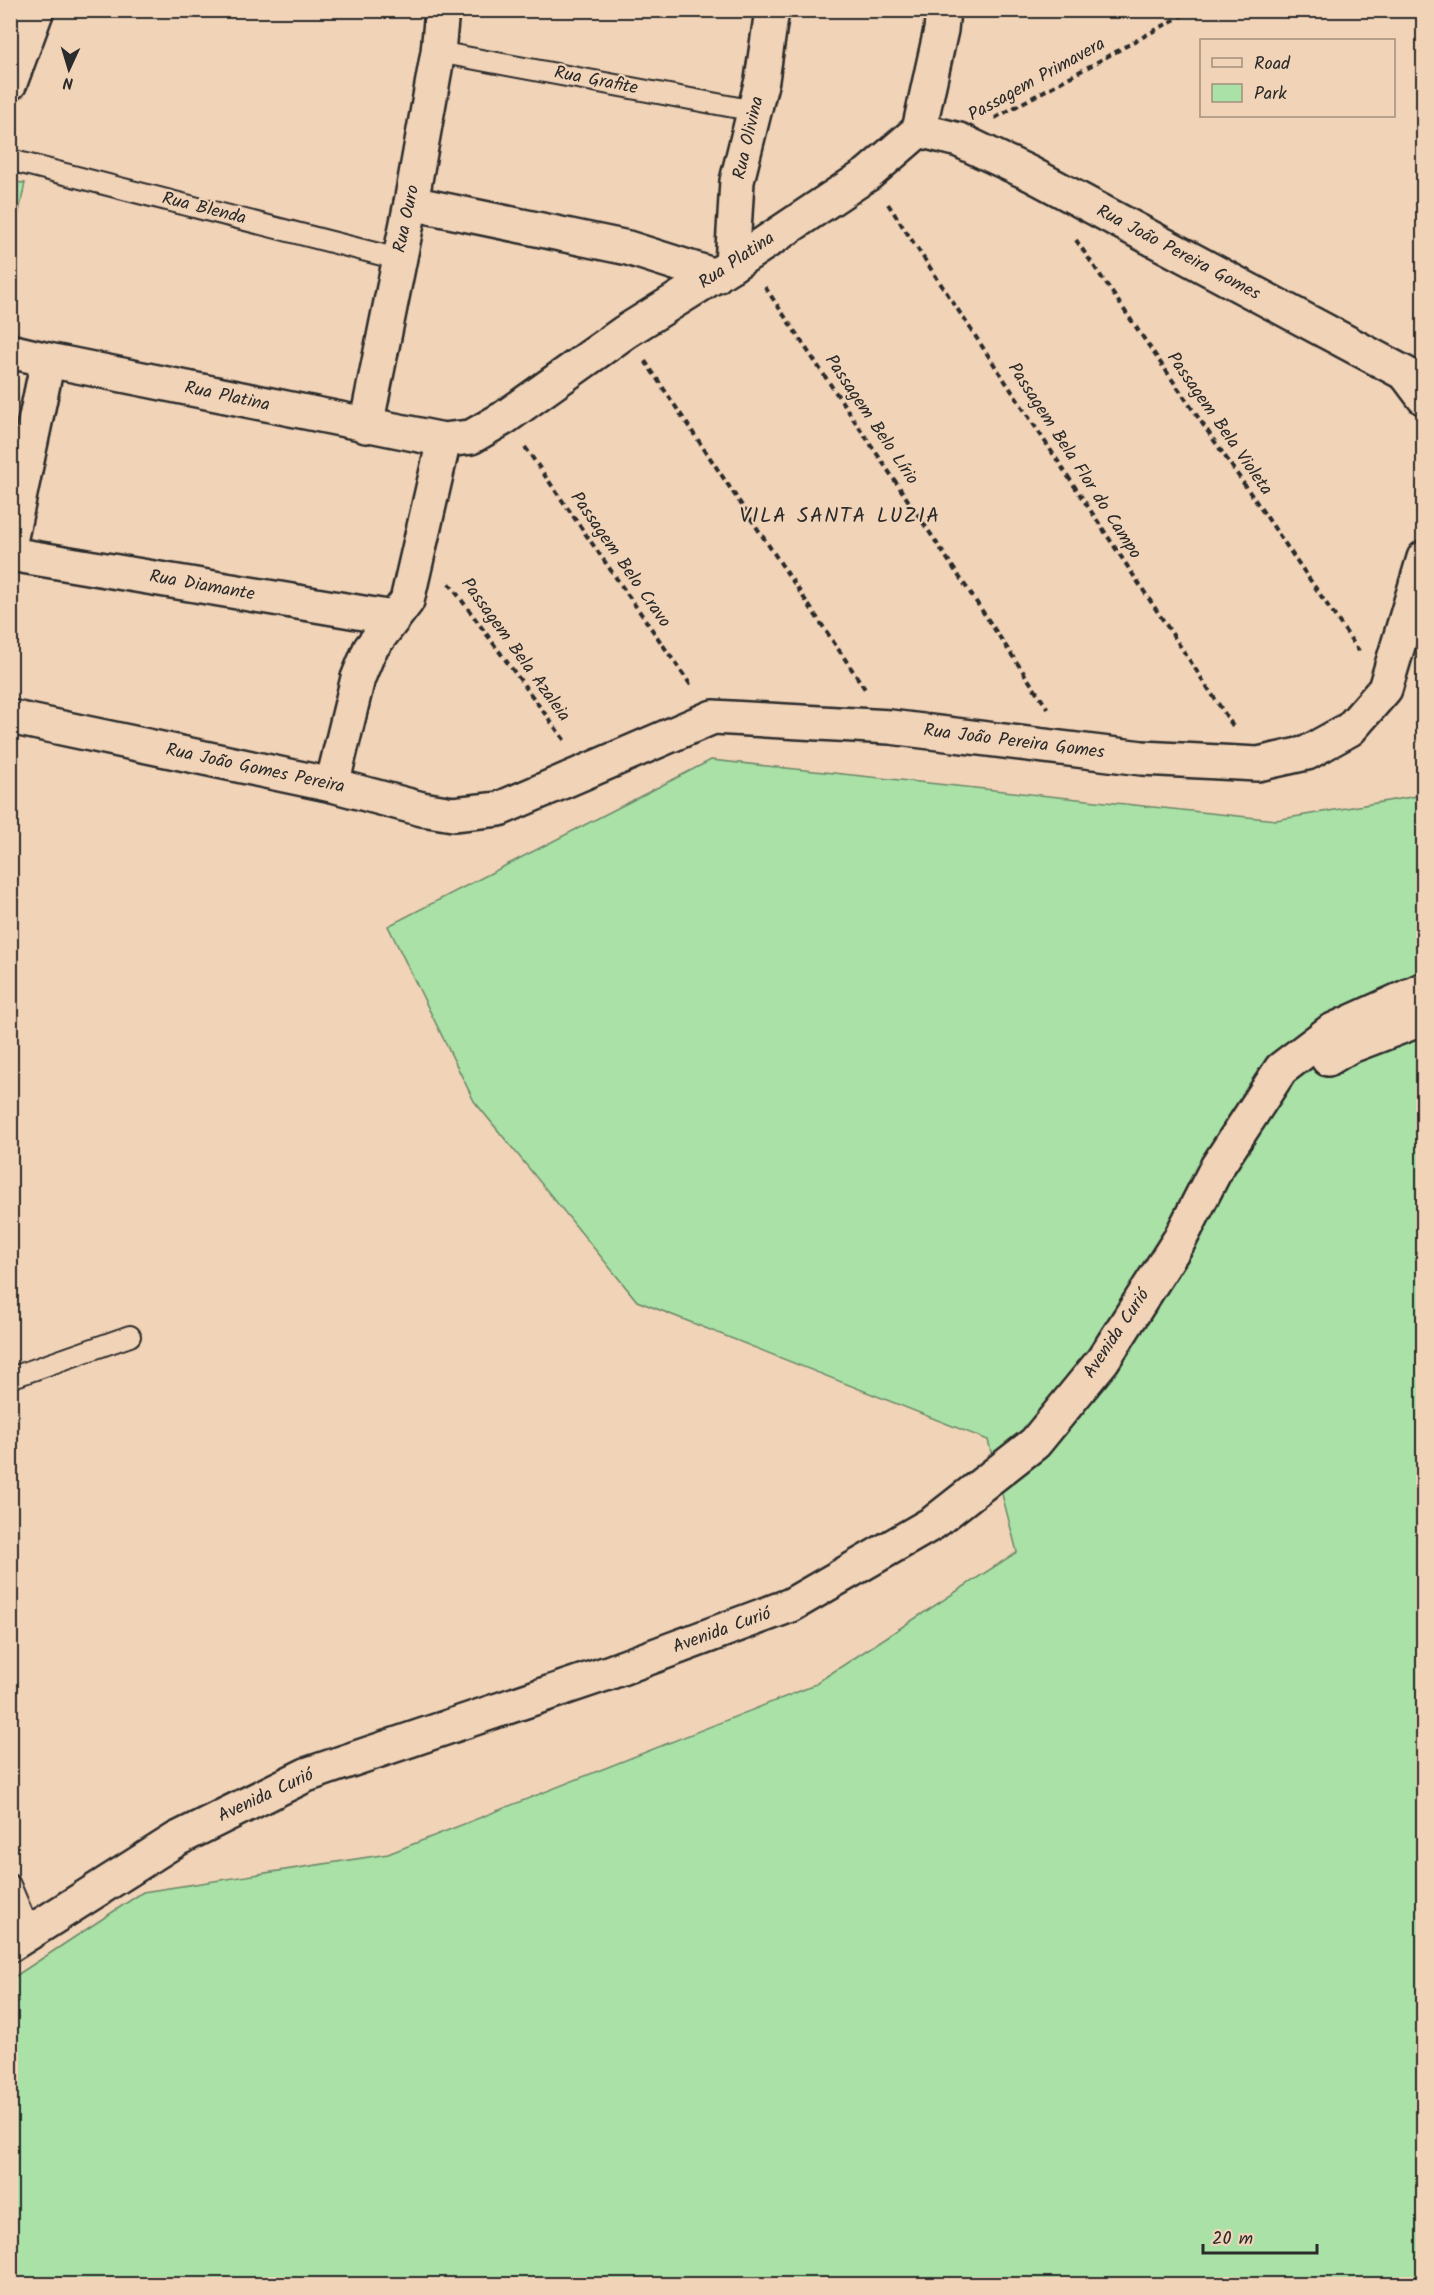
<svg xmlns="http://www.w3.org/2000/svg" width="1434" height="2295" font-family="Kalam,sans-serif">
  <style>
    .green { fill: #a9e1a6; stroke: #6a8668; stroke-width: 1.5 }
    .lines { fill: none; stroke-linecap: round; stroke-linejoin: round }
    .service-casing { stroke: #2b2b2b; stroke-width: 24 }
    .minor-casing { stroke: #2b2b2b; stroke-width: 38 }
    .tertiary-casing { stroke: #2b2b2b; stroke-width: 38 }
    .path { stroke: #2b2b2b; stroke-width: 4; stroke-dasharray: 6 4.5; stroke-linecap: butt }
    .service { stroke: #f1d3b7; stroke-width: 20 }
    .minor { stroke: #f1d3b7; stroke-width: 33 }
    .tertiary { stroke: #f1d3b7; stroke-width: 33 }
    .labels { text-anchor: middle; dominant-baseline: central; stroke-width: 4.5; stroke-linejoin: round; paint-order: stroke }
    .street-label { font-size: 18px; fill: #2b2b2b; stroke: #f1d3b7 }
    .quarter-label { font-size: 21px; letter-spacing: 1.5px; fill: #2b2b2b; stroke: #f1d3b7 }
  </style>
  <rect width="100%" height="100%" fill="#f1d3b7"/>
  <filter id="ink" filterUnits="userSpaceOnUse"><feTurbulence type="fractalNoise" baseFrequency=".0167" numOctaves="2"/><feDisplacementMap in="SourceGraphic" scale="12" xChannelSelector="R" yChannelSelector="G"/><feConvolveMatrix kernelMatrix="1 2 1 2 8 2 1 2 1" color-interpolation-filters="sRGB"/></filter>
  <g filter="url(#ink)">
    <g class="green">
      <polygon points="11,182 25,183 11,250 10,182"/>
      <polygon points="711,760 1276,820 1423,795 1423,2284 11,2284 11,1979 143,1892 388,1854 810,1687 1017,1552 988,1440 637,1301 474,1101 388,926"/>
    </g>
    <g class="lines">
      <defs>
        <g id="service">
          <polyline points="438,52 755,111"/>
          <polyline points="10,160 398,259"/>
          <polyline points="10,1378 130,1336"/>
          <polyline points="10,1885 30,1932"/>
        </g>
        <g id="minor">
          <polyline points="10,83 37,10"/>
          <polyline points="919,130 959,140 1031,174 1406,374 1424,398"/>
          <polyline points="411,203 628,248 716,276"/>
          <polyline points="732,265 737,181 762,80 772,10"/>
          <polyline points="10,351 48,360 444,440 471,437 504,418 625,332 732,265 868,174 919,130 941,30 943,10"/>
          <polyline points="366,426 411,203 438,52 442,10"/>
          <polyline points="10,542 48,360"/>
          <polyline points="10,554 393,618"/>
          <polyline points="10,717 332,785 422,809 453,814 499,809 713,717 890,727 1142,758 1258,764 1307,753 1350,729 1385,689 1424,558"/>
          <polyline points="332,785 358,678 370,649 407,601 444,440"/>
        </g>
        <g id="tertiary">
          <polyline points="1328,1059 1348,1047 1424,1018"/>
          <polyline points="10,1945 177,1839 306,1775 608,1673 791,1605 933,1523 1035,1443 1103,1360 1180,1239 1217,1167 1281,1069 1331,1031 1424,989"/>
        </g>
      </defs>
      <use href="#service" class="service-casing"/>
      <use href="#minor" class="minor-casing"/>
      <use href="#tertiary" class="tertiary-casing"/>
      <g class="path">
        <polyline points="995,118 1192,10"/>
        <polyline points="888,204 1233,726"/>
        <polyline points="1076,240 1359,651"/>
        <polyline points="765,287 1048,709"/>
        <polyline points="645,361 865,689"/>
        <polyline points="525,447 692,687"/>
        <polyline points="449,583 565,741"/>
      </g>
      <use href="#service" class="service"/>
      <use href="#minor" class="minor"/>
      <use href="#tertiary" class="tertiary"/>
    </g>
  </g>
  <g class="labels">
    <g class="street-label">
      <text transform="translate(1037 80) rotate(-29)">Passagem Primavera</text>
      <text transform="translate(596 81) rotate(11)">Rua Grafite</text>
      <text transform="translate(749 138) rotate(-77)">Rua Olivina</text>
      <text transform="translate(204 209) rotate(14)">Rua Blenda</text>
      <text transform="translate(407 219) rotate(-78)">Rua Ouro</text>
      <text transform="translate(1178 253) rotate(28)">Rua João Pereira Gomes</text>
      <text transform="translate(737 261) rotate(-34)">Rua Platina</text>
      <text transform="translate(227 397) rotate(12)">Rua Platina</text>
      <text transform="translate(871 420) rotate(56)">Passagem Belo Lírio</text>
      <text transform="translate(1219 424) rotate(55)">Passagem Bela Violeta</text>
      <text transform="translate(1074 461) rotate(57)">Passagem Bela Flor do Campo</text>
      <text transform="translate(620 560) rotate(55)">Passagem Belo Cravo</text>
      <text transform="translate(202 586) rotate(10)">Rua Diamante</text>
      <text transform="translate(515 650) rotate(54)">Passagem Bela Azaleia</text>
      <text transform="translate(1014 742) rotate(7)">Rua João Pereira Gomes</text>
      <text transform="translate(255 769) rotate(12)">Rua João Gomes Pereira</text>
      <text transform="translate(1117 1334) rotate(-56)">Avenida Curió</text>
      <text transform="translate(722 1631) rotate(-20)">Avenida Curió</text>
      <text transform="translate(266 1796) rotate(-25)">Avenida Curió</text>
    </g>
    <g class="quarter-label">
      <text x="840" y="516">VILA SANTA LUZIA</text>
    </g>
  </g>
  <rect width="1434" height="2295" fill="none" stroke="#f1d3b7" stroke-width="36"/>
  <rect x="18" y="18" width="1398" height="2259" fill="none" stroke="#2b2b2b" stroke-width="2" filter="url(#ink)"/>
  <rect x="1200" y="39" width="195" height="78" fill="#f1d3b7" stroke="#a2907f" stroke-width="1.5"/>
  <rect x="1212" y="58" width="30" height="9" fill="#f1d3b7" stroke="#a2907f" stroke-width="1.5"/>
  <text x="1254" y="69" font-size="18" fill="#2b2b2b">Road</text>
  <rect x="1212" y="84" width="30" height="18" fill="#a9e1a6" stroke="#a2907f" stroke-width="1.5"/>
  <text x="1254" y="99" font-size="18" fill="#2b2b2b">Park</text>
  <g transform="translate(69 69) rotate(184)" stroke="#f1d3b7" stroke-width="4.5" paint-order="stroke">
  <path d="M0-4.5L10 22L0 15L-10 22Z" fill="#2b2b2b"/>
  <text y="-9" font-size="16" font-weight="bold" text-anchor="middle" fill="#2b2b2b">N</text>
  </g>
  <path d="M1203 2244v9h114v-9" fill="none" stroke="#2b2b2b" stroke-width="3"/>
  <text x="1212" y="2244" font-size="18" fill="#2b2b2b" stroke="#f1d3b7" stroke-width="4.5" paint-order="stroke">20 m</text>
</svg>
